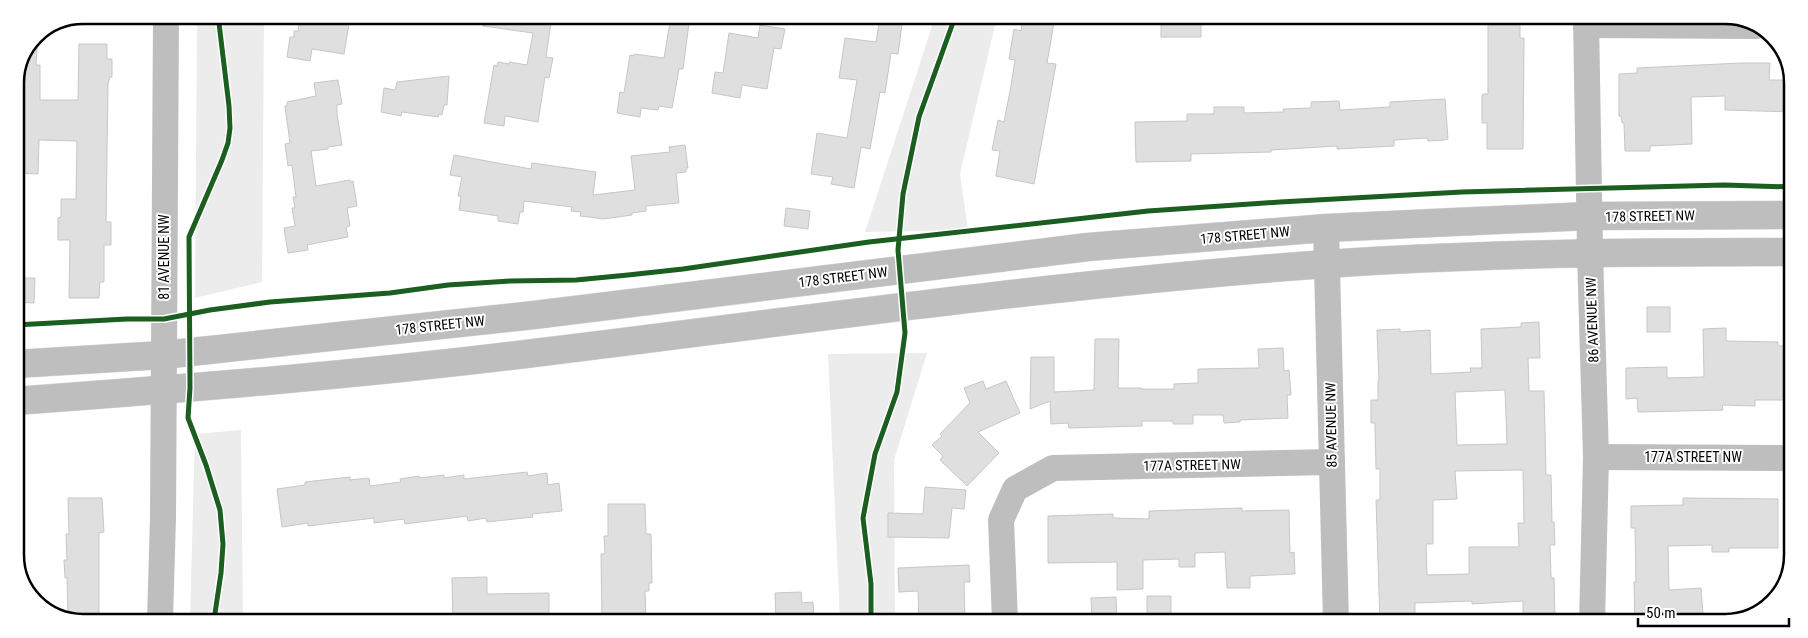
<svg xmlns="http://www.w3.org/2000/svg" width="1808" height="638" font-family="'Roboto Condensed',sans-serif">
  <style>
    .green { fill: #ececec }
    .building { fill: #dfdfdf; stroke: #c7c7c7; fill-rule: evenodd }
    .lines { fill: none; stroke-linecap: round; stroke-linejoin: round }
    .major-casing { stroke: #dbdbdb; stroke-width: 29 }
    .minor { stroke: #bebebe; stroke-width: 26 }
    .major { stroke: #bebebe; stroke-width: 28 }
    .cycleway-casing { stroke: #fff; stroke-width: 8 }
    .cycleway { stroke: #1b5e20; stroke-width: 5 }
    .labels { text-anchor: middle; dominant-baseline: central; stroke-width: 4; stroke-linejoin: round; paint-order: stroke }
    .street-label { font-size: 14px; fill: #000; stroke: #fff }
    .rim { fill: none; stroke: #000; stroke-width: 2.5 }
  </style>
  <rect width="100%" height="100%" fill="#fff"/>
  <g class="green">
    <polygon points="197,15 264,15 262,282 195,298"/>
    <polygon points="935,17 997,17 960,174 968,230 865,232"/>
    <polygon points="927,353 894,460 895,621 840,621 828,354"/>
    <polygon points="241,430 243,620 190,620 195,434"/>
  </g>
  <g class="building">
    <polygon points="300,15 348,16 347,18 350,18 344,54 312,49 310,61 287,57 290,37 294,37 294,31 298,31"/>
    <polygon points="483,16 552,16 546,57 553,58 549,78 545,77 538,122 505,116 504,126 484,123 494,65 497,66 498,62 509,64 509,62 527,65 533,33 483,26"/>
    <polygon points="671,16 690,16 683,69 679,69 672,108 659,106 658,110 641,108 640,117 617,113 620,92 624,93 630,55 634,56 634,54 664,58"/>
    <polygon points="880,17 903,17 898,54 891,53 885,93 880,92 870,149 861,147 854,188 831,184 833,177 811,174 817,133 847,138 857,80 839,78 845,38 876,42"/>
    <polygon points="1023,17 1055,17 1047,63 1056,64 1034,184 996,176 1000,151 992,150 998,120 1004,122 1011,86 1015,60 1009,59 1014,29 1021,31"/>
    <rect x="1161" y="17" width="40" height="20"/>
    <polygon points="1488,18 1520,18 1520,38 1524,38 1523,149 1487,149 1487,123 1482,123 1482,96 1483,94 1488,94"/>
    <polygon points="760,25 785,29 781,49 774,48 767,89 742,85 740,98 712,93 715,72 723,73 729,33 758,38"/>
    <polygon points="38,34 36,65 40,65 40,100 78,100 79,44 107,44 107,59 112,59 112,77 110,77 108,84 106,222 111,222 111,245 104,245 104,282 100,282 99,298 69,298 70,240 58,240 58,218 61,217 61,199 76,199 77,141 39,140 38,174 15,173 15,93 17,92 17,75 35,35"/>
    <polygon points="1741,63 1770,63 1769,80 1793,80 1793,112 1725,110 1725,96 1691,97 1692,144 1650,146 1650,151 1625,151 1624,123 1622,123 1621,116 1619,116 1619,74 1637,73 1637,68"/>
    <polygon points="449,76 447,105 444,105 442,115 439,114 438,117 402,112 401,116 381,112 384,88 395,90 397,82"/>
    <polygon points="338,80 342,104 337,105 337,114 342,145 328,147 328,149 311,151 316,186 350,180 351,182 353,181 357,206 347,208 350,226 346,227 348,237 307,245 308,250 288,253 284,228 295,226 292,208 295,208 293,197 296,197 292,165 288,166 285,144 290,143 285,106 287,106 287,102 316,96 314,83"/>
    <polygon points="1445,99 1448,139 1444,140 1428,141 1427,138 1394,140 1394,146 1337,149 1337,146 1271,150 1271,152 1191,154 1191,161 1136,162 1135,122 1187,121 1187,114 1214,114 1214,107 1244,107 1244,113 1284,112 1283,109 1311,108 1311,102 1339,101 1340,110 1390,107 1390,102"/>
    <polygon points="685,145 688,168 686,168 686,172 676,173 679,203 646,206 646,211 632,213 632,215 603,219 589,217 580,216 581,212 571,211 572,207 524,201 523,212 520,212 518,224 498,221 498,216 459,210 461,196 458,196 462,177 450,175 454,155 531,169 532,163 596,172 593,195 635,190 631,156 670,152 669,147"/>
    <polygon points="786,208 810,211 808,229 784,226"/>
    <polygon points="15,278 35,278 34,303 15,302"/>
    <rect x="1647" y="307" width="23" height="25"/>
    <path d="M 1539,322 L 1540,358 L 1528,358 L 1529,391 L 1544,391 L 1546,475 L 1551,475 L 1552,522 L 1554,522 L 1555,545 L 1550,545 L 1551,578 L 1554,578 L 1555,619 L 1523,620 L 1523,601 L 1472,604 L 1472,601 L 1415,603 L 1415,622 L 1380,622 L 1376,500 L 1380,500 L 1380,469 L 1376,469 L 1375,423 L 1371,423 L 1371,400 L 1378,400 L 1378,381 L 1379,381 L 1377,330 L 1400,329 L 1400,332 L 1430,330 L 1431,374 L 1471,372 L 1470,368 L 1482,368 L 1481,329 L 1521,327 L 1521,323 ZM 1505,390 L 1507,444 L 1457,445 L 1455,392 ZM 1523,470 L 1524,523 L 1518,523 L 1519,547 L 1469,547 L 1469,574 L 1427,575 L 1426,544 L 1433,544 L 1433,500 L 1457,499 L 1455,471 Z"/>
    <polygon points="1726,328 1726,341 1778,342 1778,346 1791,346 1791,400 1755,400 1755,406 1722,405 1723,410 1638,412 1637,398 1626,399 1626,368 1667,367 1667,378 1704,377 1703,329"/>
    <polygon points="1095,339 1119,339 1118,388 1141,388 1141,389 1174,389 1174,384 1198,383 1198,369 1259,368 1258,349 1283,348 1284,371 1289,370 1291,395 1287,395 1288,418 1240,420 1240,422 1224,423 1223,415 1193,415 1193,424 1173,424 1173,421 1142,421 1142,426 1069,428 1068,423 1051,424 1050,401 1030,409 1031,357 1054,357 1054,392 1094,390"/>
    <polygon points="983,381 986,389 1006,381 1020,413 978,432 999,453 967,486 940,460 943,456 932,445 942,436 940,434 970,403 964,388"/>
    <polygon points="527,472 528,476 547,473 548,485 559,483 562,511 532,514 533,517 487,522 486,518 468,521 467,516 405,524 404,519 374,523 374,518 308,526 308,523 282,527 277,489 305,485 305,482 350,477 350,480 369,478 370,486 401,482 400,479 419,476 419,478 444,475 444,478 464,475 464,479"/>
    <polygon points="925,487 966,490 964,509 952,508 949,538 888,537 888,513 923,514"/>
    <polygon points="68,498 102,498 104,532 99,533 99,620 68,620 67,577 65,578 64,560 67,560 66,534 69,534"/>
    <polygon points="1683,498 1778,499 1778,548 1729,548 1729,552 1712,552 1712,545 1668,546 1669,590 1701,588 1703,614 1674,616 1674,623 1635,623 1634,582 1636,582 1635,528 1631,528 1631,506 1683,505"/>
    <polygon points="608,504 645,504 646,534 651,534 652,583 649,583 649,591 645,591 646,621 602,621 601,554 605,554 604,536 608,536"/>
    <polygon points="1242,508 1242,511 1289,510 1290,553 1294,552 1295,574 1250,576 1250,588 1227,588 1225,552 1195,553 1195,567 1179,567 1179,559 1143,560 1143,589 1117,590 1117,562 1048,563 1048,516 1113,514 1113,518 1149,519 1149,511"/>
    <polygon points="969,565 970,582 964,582 965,621 919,621 918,591 899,592 898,568"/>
    <polygon points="487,577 487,594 549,593 549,621 453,620 452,578"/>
    <polygon points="801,592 802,603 813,602 814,621 776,621 775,593"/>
    <polygon points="1147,596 1171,596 1171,618 1147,619"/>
    <polygon points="1116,597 1117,620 1092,621 1091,598"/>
  </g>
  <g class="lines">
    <defs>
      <g id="major">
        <polyline points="15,364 163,355 534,315 1088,247 1326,228 1454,222 1589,216 1792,215"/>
        <path d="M 15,401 C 191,388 367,374 542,352 C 803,320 1063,283 1326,264 C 1481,253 1637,252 1792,252"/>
      </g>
    </defs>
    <use href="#major" class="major-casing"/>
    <g class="minor">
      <polyline points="1586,18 1590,253 1596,457 1592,623"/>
      <polyline points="1586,25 1757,26"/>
      <polyline points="1326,228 1336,622"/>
      <polyline points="1596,457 1790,458"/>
      <polyline points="160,620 163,517 166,15"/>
      <polyline points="1005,621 1001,520 1015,489 1053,468 1332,462"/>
    </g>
    <use href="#major" class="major"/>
    <defs>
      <g id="cycleway">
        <polyline points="15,325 127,319 164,319 210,310 270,302 390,293 448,285 510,281 576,280 628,275 683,269 869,242 1148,211 1280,202 1462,192 1724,185 1792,187"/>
        <polyline points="214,620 221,573 223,544 220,510 206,465 188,418 190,388 189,237 222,160 228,143 230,128 229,106 218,15"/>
        <polyline points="871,621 871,584 863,518 875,454 897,392 905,333 898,250 903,194 919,117 955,17"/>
      </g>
    </defs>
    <use href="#cycleway" class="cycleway-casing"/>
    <use href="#cycleway" class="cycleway"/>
  </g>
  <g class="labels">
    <g class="street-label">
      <text transform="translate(1650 216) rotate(-1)">178 STREET NW</text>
      <text transform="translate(1245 235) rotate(-5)">178 STREET NW</text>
      <text transform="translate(164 257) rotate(-90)">81 AVENUE NW</text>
      <text transform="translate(843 277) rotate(-7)">178 STREET NW</text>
      <text transform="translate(1592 320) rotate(-92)">86 AVENUE NW</text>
      <text transform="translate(440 325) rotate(-6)">178 STREET NW</text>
      <text transform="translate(1331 425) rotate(-91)">85 AVENUE NW</text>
      <text x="1693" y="457">177A STREET NW</text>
      <text transform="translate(1192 465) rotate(-1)">177A STREET NW</text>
    </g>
  </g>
  <path d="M0 0H1808V638H0ZM83 24H1725A59 59 0 0 1 1784 83V555A59 59 0 0 1 1725 614H83A59 59 0 0 1 24 555V83A59 59 0 0 1 83 24Z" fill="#fff" fill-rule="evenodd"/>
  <path class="rim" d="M83 24H1725A59 59 0 0 1 1784 83V555A59 59 0 0 1 1725 614H83A59 59 0 0 1 24 555V83A59 59 0 0 1 83 24Z"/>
  <path d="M1638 618v8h151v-8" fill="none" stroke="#000000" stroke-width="2.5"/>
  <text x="1646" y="618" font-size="15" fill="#000000" stroke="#ffffff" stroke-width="4" paint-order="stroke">50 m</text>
</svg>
